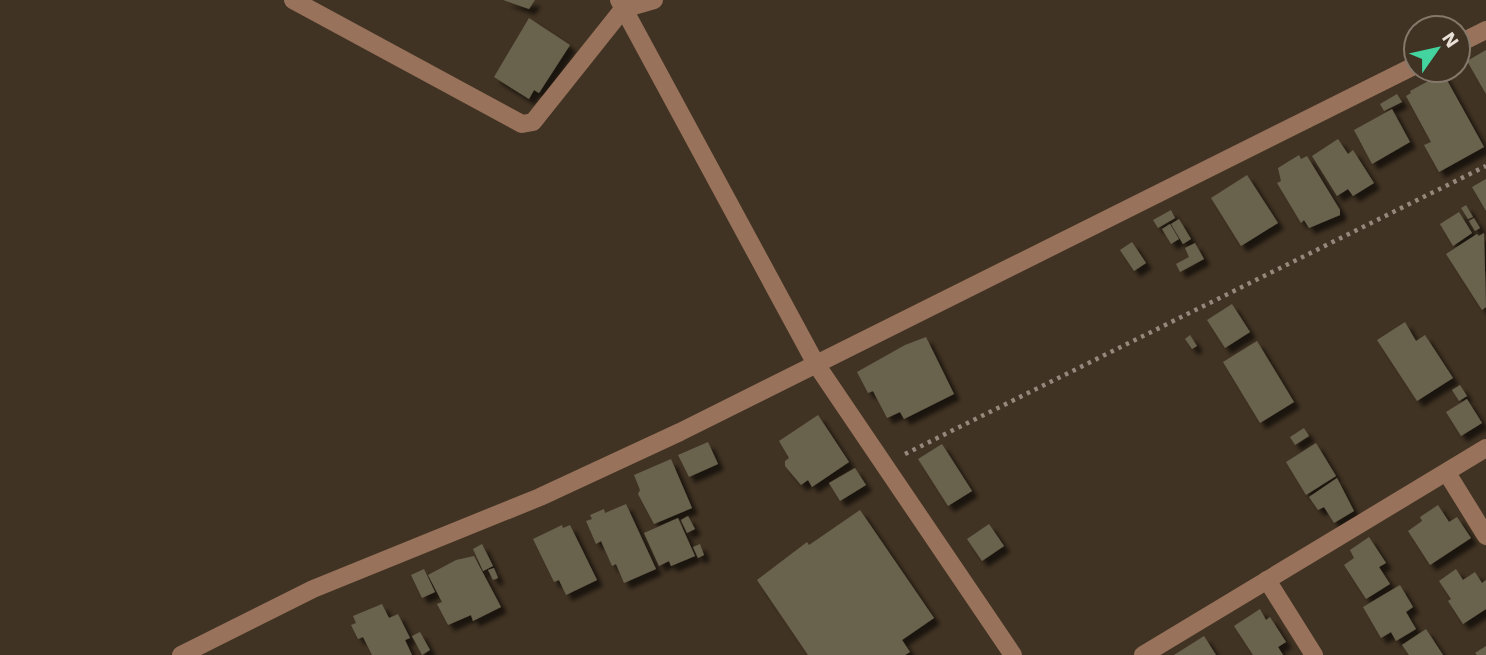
<svg xmlns="http://www.w3.org/2000/svg" width="1486" height="655" font-family="'Work Sans',sans-serif">
  <style>
    .building { fill: #69624d; filter: url(#shadow) }
    .lines { fill: none; stroke-linecap: round; stroke-linejoin: round }
    .path { stroke: #94897c; stroke-width: 4.5; stroke-dasharray: 3.5 5; stroke-linecap: butt }
    .minor { stroke: #98725b; stroke-width: 18 }
  </style>
  <defs>
    <filter id="shadow"><feDropShadow dx="6" dy="6" stdDeviation="2" flood-color="#0009"/></filter>
  </defs>
  <rect width="100%" height="100%" fill="#413323"/>
  <g class="building">
    <polygon points="503,0 535,0 529,9"/>
    <polygon points="529,18 570,45 539,93 534,90 529,99 494,77"/>
    <polygon points="1486,50 1486,94 1467,61"/>
    <polygon points="1443,73 1484,147 1439,172 1424,145 1431,142 1406,96 1411,93 1410,91"/>
    <polygon points="1397,94 1402,102 1384,111 1380,104"/>
    <polygon points="1392,109 1410,142 1372,164 1354,130"/>
    <polygon points="1338,139 1348,154 1353,150 1374,183 1353,196 1348,189 1337,196 1312,156"/>
    <polygon points="1299,155 1301,159 1307,156 1340,210 1340,215 1309,228 1304,220 1301,223 1277,183 1281,181 1278,168"/>
    <polygon points="1247,175 1278,223 1241,246 1211,198"/>
    <polygon points="1486,179 1486,211 1472,187"/>
    <polygon points="1466,205 1473,217 1468,219 1461,208"/>
    <polygon points="1171,210 1175,218 1158,228 1153,220"/>
    <polygon points="1459,212 1472,233 1453,246 1440,224"/>
    <polygon points="1474,218 1480,228 1475,231 1469,221"/>
    <polygon points="1179,219 1191,239 1183,244 1171,224"/>
    <polygon points="1170,224 1179,239 1171,244 1162,229"/>
    <polygon points="1484,233 1486,307 1482,310 1446,254 1477,234 1479,236"/>
    <polygon points="1132,242 1146,263 1134,271 1120,250"/>
    <polygon points="1195,243 1204,259 1180,272 1176,264 1189,257 1185,248"/>
    <polygon points="1232,304 1250,332 1225,348 1207,320"/>
    <polygon points="1405,322 1416,341 1425,335 1453,378 1417,401 1377,340"/>
    <polygon points="1190,335 1197,346 1192,349 1185,339"/>
    <polygon points="926,337 954,394 904,419 900,412 887,418 873,391 868,393 857,372 905,345"/>
    <polygon points="1257,341 1294,402 1260,423 1223,362"/>
    <polygon points="1460,385 1467,396 1459,401 1452,390"/>
    <polygon points="1467,399 1482,423 1461,436 1446,412"/>
    <polygon points="818,415 849,462 812,487 808,480 801,485 785,466 785,461 789,458 779,441"/>
    <polygon points="1304,428 1309,436 1295,445 1290,437"/>
    <polygon points="708,442 718,464 689,477 678,455"/>
    <polygon points="1316,443 1336,476 1306,495 1286,462"/>
    <polygon points="942,444 972,491 948,506 918,459"/>
    <polygon points="671,459 692,508 654,524 638,494 640,490 634,475"/>
    <polygon points="855,468 866,485 840,501 829,483"/>
    <polygon points="1337,478 1354,511 1334,523 1324,507 1318,510 1309,497"/>
    <polygon points="626,504 656,569 624,583 616,564 612,566 601,541 596,544 586,521 592,519 590,515 604,509 605,513"/>
    <polygon points="1438,505 1449,522 1457,517 1471,538 1430,565 1408,531 1422,521 1420,517"/>
    <polygon points="860,510 934,618 902,640 910,652 905,655 808,655 757,580 807,542 809,545"/>
    <polygon points="688,516 695,529 687,533 681,520"/>
    <polygon points="678,518 695,556 671,566 669,561 659,566 644,533"/>
    <polygon points="989,524 1004,546 982,561 967,539"/>
    <polygon points="562,525 563,528 570,525 597,580 566,595 559,580 554,582 533,539"/>
    <polygon points="1369,537 1386,563 1379,567 1390,584 1366,599 1344,565 1354,558 1350,550"/>
    <polygon points="482,544 493,566 483,571 473,549"/>
    <polygon points="700,544 704,555 698,558 693,547"/>
    <polygon points="474,556 501,607 473,621 471,615 448,625 437,604 442,602 428,575 456,560"/>
    <polygon points="494,568 498,578 493,580 488,570"/>
    <polygon points="424,569 435,592 422,598 411,575"/>
    <polygon points="1456,569 1463,580 1475,572 1482,583 1486,580 1486,609 1463,624 1448,601 1451,599 1439,581"/>
    <polygon points="1400,585 1413,607 1406,612 1416,629 1396,641 1391,632 1381,638 1363,607"/>
    <polygon points="382,604 389,618 398,614 410,638 405,640 412,655 372,655 363,637 358,639 351,625 356,623 353,616"/>
    <polygon points="1260,609 1266,620 1270,617 1286,642 1278,647 1283,655 1253,655 1234,626"/>
    <polygon points="1426,629 1443,655 1409,655 1402,645"/>
    <polygon points="420,632 430,650 422,655 412,636"/>
    <polygon points="1204,636 1216,655 1174,655"/>
    <polygon points="1486,646 1486,655 1477,655 1475,653"/>
  </g>
  <g class="lines">
    <polyline class="path" points="905,454 1486,166"/>
    <g class="minor">
      <polyline points="293,0 522,124 533,122 623,9 654,0"/>
      <polyline points="619,0 816,364 1013,655"/>
      <polyline points="1458,44 1486,30"/>
      <polyline points="1447,473 1486,536"/>
      <polyline points="1267,580 1314,655"/>
      <polyline points="181,655 313,589 540,497 680,432 1416,65"/>
      <polyline points="1143,655 1486,448"/>
    </g>
  </g>
  <g transform="translate(1437 49) rotate(56)"><circle r="33" fill="#413323" stroke="#84786b" stroke-width="2"/>
  <path d="M0-5L12 26L0 18L-12 26Z" fill="#43d4a0"/>
  <text y="-10" font-size="19" font-weight="bold" text-anchor="middle" fill="#e9e0d7">N</text>
  </g>
</svg>
